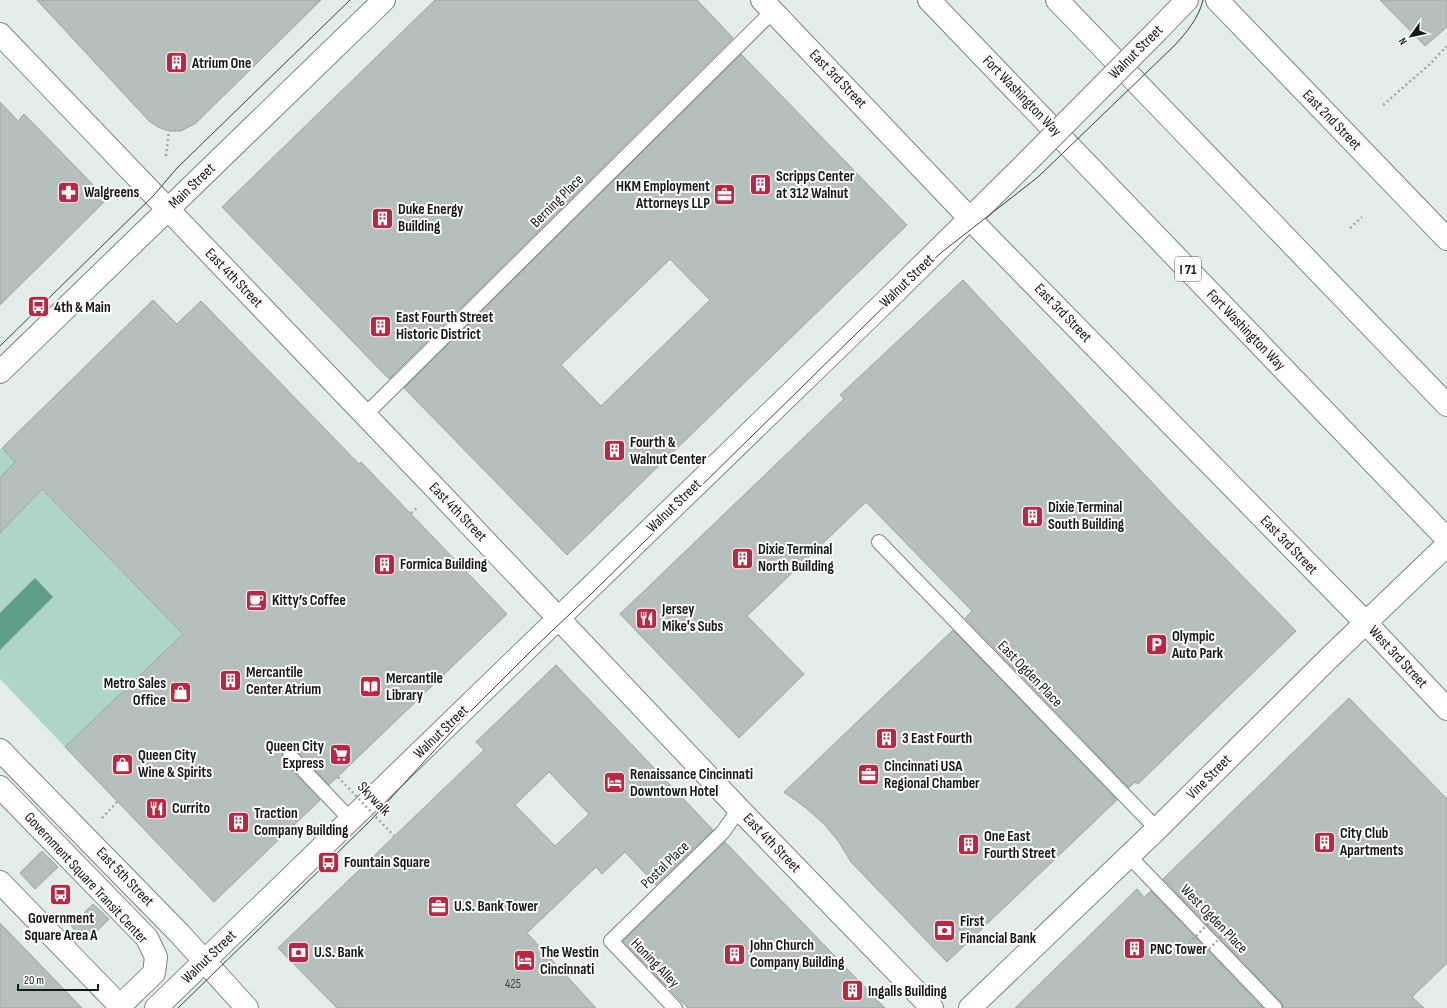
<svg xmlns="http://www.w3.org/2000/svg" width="1447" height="1008" font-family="'Sofia Sans Condensed',sans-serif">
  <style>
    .green { fill: #aed7c7 }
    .water { fill: #5f9e87 }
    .building { fill: #b5bfbb; stroke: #9ba5a1; fill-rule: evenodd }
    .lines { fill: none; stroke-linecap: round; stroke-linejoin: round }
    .lane-casing { stroke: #7b8580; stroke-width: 16 }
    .street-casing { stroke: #7b8580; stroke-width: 24 }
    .secondary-casing { stroke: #7b8580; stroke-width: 24 }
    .primary-casing { stroke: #7b8580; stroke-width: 24 }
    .highway-casing { stroke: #7b8580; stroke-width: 24 }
    .path { stroke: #9ea6a3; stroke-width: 2.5; stroke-dasharray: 2 3; stroke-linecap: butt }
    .lane { stroke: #fff; stroke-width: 14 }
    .street { stroke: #fff; stroke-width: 22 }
    .secondary { stroke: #fff; stroke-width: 22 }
    .primary { stroke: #fff; stroke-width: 22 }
    .highway { stroke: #fff; stroke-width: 22 }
    .tram { stroke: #3a3f3d; stroke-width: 1 }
    .secondary-bridge-casing { stroke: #7b8580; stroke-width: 24; stroke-linecap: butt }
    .path-bridge { stroke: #9ea6a3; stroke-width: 2.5; stroke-dasharray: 2 3; stroke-linecap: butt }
    .secondary-bridge { stroke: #fff; stroke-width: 22 }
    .labels { text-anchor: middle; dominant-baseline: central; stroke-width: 4; stroke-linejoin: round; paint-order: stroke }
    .number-label { font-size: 13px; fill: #3c423f }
    .shield { fill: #fff; stroke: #5a5d5c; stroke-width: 1 }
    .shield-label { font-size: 14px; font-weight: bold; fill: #141816 }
    .street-label { font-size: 15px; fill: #141816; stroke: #fff }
    .poi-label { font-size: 15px; font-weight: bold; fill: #141816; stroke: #fff; text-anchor: start }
  </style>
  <rect width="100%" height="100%" fill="#e3eeea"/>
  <polygon class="green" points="2,448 183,634 65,747 0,679 0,449"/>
  <polygon class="water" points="35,578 53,597 0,650 0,613"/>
  <g class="building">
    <polygon points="37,0 321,0 196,123 181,131 169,131 158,127 149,121"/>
    <polygon points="435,0 697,0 733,38 389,379 222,207"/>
    <polygon points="1380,0 1447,0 1447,27 1425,46"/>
    <path d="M 741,54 L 907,225 L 567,555 L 404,388 ZM 670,259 L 710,300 L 601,406 L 561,365 Z"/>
    <polygon points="0,102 18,121 24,114 107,199 0,305"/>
    <polygon points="963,280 1174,506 1296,631 1138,784 1135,782 1129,788 965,618 972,611 866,502 747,616 804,674 739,738 620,614 844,399 840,395"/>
    <polygon points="153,300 177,324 201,301 359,464 361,462 507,614 329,785 296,750 288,748 284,750 282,754 284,762 320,800 214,902 65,747 183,634 42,489 0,533 0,478 15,462 2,448"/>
    <polygon points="953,630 1117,800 947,962 851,862 839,842 824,824 806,808 784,792"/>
    <path d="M 556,665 L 713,830 L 656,885 L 625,852 L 602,874 L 596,867 L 527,933 L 596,1008 L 337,1008 L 278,948 L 484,750 L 476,742 ZM 549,772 L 589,814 L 555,846 L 515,805 Z"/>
    <polygon points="1349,698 1447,799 1447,963 1412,997 1424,1008 1283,1008 1281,1002 1163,879"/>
    <polygon points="725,842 852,974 885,1008 688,1008 658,978 623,941"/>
    <polygon points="42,851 58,867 35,889 20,873"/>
    <polygon points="1137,889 1144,897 1151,891 1263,1008 1015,1008"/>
    <polygon points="93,904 109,919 86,942 71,926"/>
    <polygon points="0,923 82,1008 0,1008"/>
  </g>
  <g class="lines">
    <defs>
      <g id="lane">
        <polyline points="365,415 773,11"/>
        <polyline points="879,542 1157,829"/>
        <polyline points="290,756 351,820"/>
        <polyline points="1128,855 1275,1008"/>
        <polyline points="675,1008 611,941 723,832 739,809"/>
      </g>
      <polyline id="street" points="0,787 147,938 156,957 154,973 120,1006 0,882"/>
      <g id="secondary">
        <polyline points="1158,30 1187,0"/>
        <polyline points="0,34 436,489 739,809 932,1008"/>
        <polyline points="0,372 384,0"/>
        <polyline points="0,750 179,933 247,1008"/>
        <polyline points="156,1008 885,302 1025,164"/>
        <polyline points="970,1008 1157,829 1329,658 1447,545"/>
      </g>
      <g id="primary">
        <polyline points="762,0 977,226 1366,623 1447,709"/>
        <polyline points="1217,0 1447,239"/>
      </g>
      <g id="highway">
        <polyline points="929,0 1447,539"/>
        <polyline points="1057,0 1447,405"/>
      </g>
    </defs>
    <use href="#lane" class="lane-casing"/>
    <use href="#street" class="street-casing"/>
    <use href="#secondary" class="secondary-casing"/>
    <use href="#primary" class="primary-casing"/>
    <use href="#highway" class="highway-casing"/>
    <g class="path">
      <polyline points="1383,105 1429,65 1447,46"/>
      <polyline points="166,156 169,131"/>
      <polyline points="1350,228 1362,217"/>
      <polyline points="411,513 418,507"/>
      <polyline points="102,818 117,802"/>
    </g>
    <use href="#lane" class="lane"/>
    <use href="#street" class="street"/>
    <use href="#secondary" class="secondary"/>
    <use href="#primary" class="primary"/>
    <use href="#highway" class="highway"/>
    <g class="tram">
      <polyline points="0,346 154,195 177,168 350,0"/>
      <path d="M 178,1008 L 370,821 L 463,719 L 534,648 L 591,594 L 912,279 L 942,252 L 1038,177 L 1174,46 C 1186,33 1199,18 1203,0"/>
    </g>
    <defs>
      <polyline id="secondary-bridge" points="1025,164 1158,30"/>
    </defs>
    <use href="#secondary-bridge" class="secondary-bridge-casing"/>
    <g class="path-bridge">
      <polyline points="338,777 394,836"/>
      <polyline points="1189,943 1217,915"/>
      <polyline points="1202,956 1228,930"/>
    </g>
    <use href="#secondary-bridge" class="secondary-bridge"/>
  </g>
  <defs>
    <symbol id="building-square" viewBox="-11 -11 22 22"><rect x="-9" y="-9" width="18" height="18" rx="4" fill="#b92742" stroke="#fff"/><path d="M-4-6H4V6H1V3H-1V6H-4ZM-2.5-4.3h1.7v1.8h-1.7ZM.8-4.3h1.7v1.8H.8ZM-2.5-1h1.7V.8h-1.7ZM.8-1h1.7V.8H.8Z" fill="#fff"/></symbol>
    <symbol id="pharmacy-square" viewBox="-11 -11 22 22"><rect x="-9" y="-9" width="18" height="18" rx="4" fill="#b92742" stroke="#fff"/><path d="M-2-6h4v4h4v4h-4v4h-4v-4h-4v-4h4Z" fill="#fff"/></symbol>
    <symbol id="office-square" viewBox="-11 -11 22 22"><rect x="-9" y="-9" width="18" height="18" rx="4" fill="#b92742" stroke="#fff"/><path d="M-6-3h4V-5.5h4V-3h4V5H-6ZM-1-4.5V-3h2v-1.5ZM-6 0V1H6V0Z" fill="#fff"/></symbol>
    <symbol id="bus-square" viewBox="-11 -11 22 22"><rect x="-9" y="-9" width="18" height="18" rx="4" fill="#b92742" stroke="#fff"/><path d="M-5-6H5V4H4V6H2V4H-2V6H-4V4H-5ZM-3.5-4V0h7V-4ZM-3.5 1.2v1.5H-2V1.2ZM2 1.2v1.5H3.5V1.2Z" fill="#fff"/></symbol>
    <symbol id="cafe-square" viewBox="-11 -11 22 22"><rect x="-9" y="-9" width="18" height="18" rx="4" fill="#b92742" stroke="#fff"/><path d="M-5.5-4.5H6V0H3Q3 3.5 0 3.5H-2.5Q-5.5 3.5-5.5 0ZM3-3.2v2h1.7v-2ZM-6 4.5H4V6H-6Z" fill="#fff"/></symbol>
    <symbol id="restaurant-square" viewBox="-11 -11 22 22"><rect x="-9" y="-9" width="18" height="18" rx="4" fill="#b92742" stroke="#fff"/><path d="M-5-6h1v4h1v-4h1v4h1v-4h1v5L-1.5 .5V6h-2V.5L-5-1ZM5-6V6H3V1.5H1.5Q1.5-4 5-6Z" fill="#fff"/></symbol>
    <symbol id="parking-square" viewBox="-11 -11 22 22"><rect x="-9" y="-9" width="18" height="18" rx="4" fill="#b92742" stroke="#fff"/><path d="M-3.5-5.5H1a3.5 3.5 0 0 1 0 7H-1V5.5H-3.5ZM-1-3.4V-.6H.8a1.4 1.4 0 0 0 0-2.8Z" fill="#fff"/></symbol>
    <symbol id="library-square" viewBox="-11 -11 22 22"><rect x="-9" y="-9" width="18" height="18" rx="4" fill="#b92742" stroke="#fff"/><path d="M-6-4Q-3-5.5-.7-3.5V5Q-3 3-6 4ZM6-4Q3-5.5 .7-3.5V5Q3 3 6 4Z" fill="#fff"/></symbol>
    <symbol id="shop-square" viewBox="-11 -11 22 22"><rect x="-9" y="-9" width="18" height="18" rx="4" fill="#b92742" stroke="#fff"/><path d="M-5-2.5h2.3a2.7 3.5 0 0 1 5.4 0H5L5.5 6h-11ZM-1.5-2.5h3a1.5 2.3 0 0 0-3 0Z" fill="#fff"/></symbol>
    <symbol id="supermarket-square" viewBox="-11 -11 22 22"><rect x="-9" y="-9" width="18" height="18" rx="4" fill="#b92742" stroke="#fff"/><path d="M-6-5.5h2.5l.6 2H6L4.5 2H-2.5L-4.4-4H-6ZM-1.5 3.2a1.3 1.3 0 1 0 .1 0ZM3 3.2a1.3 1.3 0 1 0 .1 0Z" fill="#fff"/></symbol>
    <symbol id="hotel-square" viewBox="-11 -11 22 22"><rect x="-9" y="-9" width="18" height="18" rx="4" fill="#b92742" stroke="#fff"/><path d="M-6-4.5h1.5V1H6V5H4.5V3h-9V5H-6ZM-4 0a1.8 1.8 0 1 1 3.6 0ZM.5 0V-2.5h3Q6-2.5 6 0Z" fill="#fff"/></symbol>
    <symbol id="bank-square" viewBox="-11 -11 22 22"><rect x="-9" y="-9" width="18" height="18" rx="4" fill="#b92742" stroke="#fff"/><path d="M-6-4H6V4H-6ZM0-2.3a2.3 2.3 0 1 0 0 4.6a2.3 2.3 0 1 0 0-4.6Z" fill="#fff"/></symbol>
  </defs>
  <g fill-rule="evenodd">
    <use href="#building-square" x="164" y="50" width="25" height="25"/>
    <use href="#building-square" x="748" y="172" width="25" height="25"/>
    <use href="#pharmacy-square" x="56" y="180" width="25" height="25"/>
    <use href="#office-square" x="712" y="182" width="25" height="25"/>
    <use href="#building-square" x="370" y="206" width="25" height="25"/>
    <use href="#bus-square" x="26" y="294" width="25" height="25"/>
    <use href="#building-square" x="368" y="314" width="25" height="25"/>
    <use href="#building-square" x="602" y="438" width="25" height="25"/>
    <use href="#building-square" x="1020" y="504" width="25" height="25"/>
    <use href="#building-square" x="730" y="546" width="25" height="25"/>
    <use href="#building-square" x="372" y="552" width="25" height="25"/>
    <use href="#cafe-square" x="244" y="588" width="25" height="25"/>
    <use href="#restaurant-square" x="634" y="606" width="25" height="25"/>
    <use href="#parking-square" x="1144" y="632" width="25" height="25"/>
    <use href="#building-square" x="218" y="668" width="25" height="25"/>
    <use href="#library-square" x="358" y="674" width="25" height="25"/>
    <use href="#shop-square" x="168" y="680" width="25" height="25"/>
    <use href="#building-square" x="874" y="726" width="25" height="25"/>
    <use href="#supermarket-square" x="328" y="742" width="25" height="25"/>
    <use href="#shop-square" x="110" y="752" width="25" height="25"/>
    <use href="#office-square" x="856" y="762" width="25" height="25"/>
    <use href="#hotel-square" x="602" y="770" width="25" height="25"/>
    <use href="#restaurant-square" x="144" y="796" width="25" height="25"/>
    <use href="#building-square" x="226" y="810" width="25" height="25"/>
    <use href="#building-square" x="1312" y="830" width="25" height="25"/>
    <use href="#building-square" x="956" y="832" width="25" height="25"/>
    <use href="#bus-square" x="316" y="850" width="25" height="25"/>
    <use href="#bus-square" x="48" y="882" width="25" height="25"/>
    <use href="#office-square" x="426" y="894" width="25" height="25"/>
    <use href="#bank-square" x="932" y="918" width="25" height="25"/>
    <use href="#building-square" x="1122" y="936" width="25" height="25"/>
    <use href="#bank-square" x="286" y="940" width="25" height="25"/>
    <use href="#building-square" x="722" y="942" width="25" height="25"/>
    <use href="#hotel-square" x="512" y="948" width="25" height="25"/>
    <use href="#building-square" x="840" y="978" width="25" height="25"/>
  </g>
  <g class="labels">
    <g class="number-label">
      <text x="513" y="984">425</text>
    </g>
    <rect class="shield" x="1175" y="257" width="26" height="24" rx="3"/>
    <g class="shield-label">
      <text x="1188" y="269">I 71</text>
    </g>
    <g class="street-label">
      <text transform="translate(1136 52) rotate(-45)">Walnut Street</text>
      <text transform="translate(838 79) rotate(46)">East 3rd Street</text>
      <text transform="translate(1022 96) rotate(46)">Fort Washington Way</text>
      <text transform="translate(1332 120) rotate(46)">East 2nd Street</text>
      <text transform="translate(192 186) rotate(-44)">Main Street</text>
      <text transform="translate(557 201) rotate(-45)">Berning Place</text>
      <text transform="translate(234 278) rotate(46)">East 4th Street</text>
      <text transform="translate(907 281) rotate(-44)">Walnut Street</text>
      <text transform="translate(1063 313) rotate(46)">East 3rd Street</text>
      <text transform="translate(1246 330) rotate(46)">Fort Washington Way</text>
      <text transform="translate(674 506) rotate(-44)">Walnut Street</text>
      <text transform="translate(458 512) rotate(46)">East 4th Street</text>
      <text transform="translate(1289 545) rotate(46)">East 3rd Street</text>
      <text transform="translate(1398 657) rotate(47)">West 3rd Street</text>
      <text transform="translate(1030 674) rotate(46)">East Ogden Place</text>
      <text transform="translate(441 732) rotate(-44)">Walnut Street</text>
      <text transform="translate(1209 777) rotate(-45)">Vine Street</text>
      <text transform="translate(374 799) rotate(46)">Skywalk</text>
      <text transform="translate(772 843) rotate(46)">East 4th Street</text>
      <text transform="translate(665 865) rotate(-44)">Postal Place</text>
      <text transform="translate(125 877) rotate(46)">East 5th Street</text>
      <text transform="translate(86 878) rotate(47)">Government Square Transit Center</text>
      <text transform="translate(1214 919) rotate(46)">West Ogden Place</text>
      <text transform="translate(209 957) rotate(-44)">Walnut Street</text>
      <text transform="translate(655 963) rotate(46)">Honing Alley</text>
    </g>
    <g class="poi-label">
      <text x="192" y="63">Atrium One</text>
      <text x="776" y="176">Scripps Center<tspan x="776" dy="17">at 312 Walnut</tspan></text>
      <text x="710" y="186" text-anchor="end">HKM Employment<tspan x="710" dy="17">Attorneys LLP</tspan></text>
      <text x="84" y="192">Walgreens</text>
      <text x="398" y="209">Duke Energy<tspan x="398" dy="17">Building</tspan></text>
      <text x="54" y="307">4th &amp; Main</text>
      <text x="396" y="317">East Fourth Street<tspan x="396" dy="17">Historic District</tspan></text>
      <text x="630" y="442">Fourth &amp;<tspan x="630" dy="17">Walnut Center</tspan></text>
      <text x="1048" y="507">Dixie Terminal<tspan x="1048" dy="17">South Building</tspan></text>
      <text x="758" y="549">Dixie Terminal<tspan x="758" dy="17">North Building</tspan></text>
      <text x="400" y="564">Formica Building</text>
      <text x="272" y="600">Kitty’s Coffee</text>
      <text x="662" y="609">Jersey<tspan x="662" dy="17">Mike's Subs</tspan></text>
      <text x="1172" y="636">Olympic<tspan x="1172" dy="17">Auto Park</tspan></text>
      <text x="246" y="672">Mercantile<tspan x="246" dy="17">Center Atrium</tspan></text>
      <text x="386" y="678">Mercantile<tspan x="386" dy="17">Library</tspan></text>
      <text x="166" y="683" text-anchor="end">Metro Sales<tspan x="166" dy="17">Office</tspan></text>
      <text x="902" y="738">3 East Fourth</text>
      <text x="324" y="746" text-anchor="end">Queen City<tspan x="324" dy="17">Express</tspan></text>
      <text x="138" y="755">Queen City<tspan x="138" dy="17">Wine &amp; Spirits</tspan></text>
      <text x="884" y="766">Cincinnati USA<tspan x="884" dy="17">Regional Chamber</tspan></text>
      <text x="630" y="774">Renaissance Cincinnati<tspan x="630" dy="17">Downtown Hotel</tspan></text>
      <text x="172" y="808">Currito</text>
      <text x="254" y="813">Traction<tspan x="254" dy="17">Company Building</tspan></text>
      <text x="1340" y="833">City Club<tspan x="1340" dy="17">Apartments</tspan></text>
      <text x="984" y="836">One East<tspan x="984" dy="17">Fourth Street</tspan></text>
      <text x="344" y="862">Fountain Square</text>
      <text x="454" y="906">U.S. Bank Tower</text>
      <text x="61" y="918" text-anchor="middle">Government<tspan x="61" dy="17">Square Area A</tspan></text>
      <text x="960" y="921">First<tspan x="960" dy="17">Financial Bank</tspan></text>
      <text x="750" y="945">John Church<tspan x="750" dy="17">Company Building</tspan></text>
      <text x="1150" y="949">PNC Tower</text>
      <text x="314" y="952">U.S. Bank</text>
      <text x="540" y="952">The Westin<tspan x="540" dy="17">Cincinnati</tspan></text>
      <text x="868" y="991">Ingalls Building</text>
    </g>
  </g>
  <g transform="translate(1411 36) rotate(237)" stroke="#ffffff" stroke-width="3" paint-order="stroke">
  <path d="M0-3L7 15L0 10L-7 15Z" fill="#141816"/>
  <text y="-6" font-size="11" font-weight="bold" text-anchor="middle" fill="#141816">N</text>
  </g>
  <path d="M18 984v6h80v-6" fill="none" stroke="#141816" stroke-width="2"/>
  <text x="24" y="984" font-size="12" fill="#141816" stroke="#ffffff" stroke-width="3" paint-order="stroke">20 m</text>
</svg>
